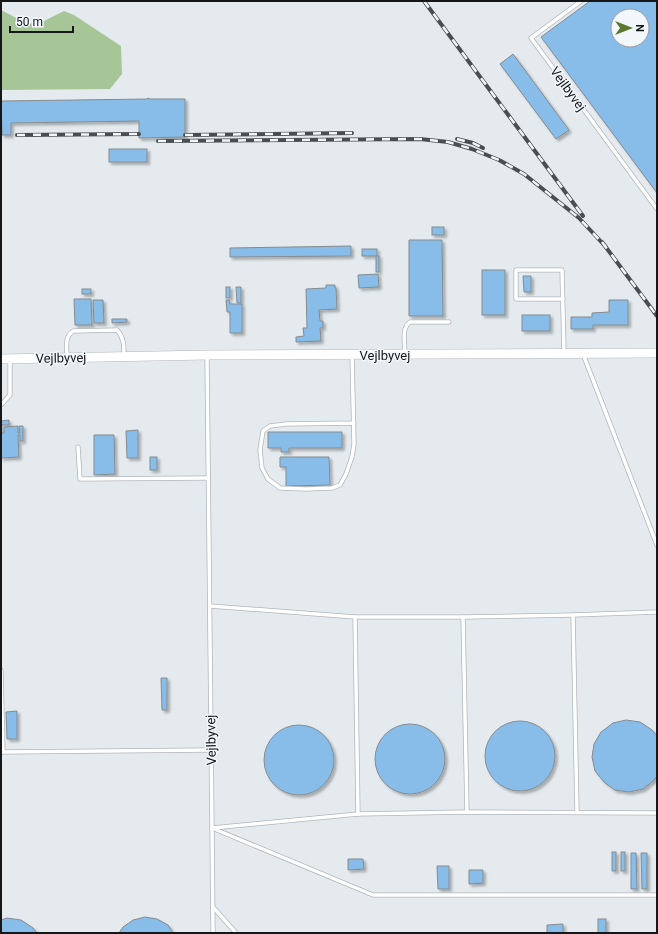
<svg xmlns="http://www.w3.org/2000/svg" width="658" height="934" font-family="Roboto,sans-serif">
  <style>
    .green { fill: #a7c698 }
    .building { fill: #87bde8; stroke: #868b8f; fill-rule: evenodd; filter: url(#shadow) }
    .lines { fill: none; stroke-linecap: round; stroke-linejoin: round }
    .service-casing { stroke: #b1b6bb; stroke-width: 5 }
    .tertiary-casing { stroke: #b1b6bb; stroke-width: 10 }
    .service { stroke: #fff; stroke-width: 3.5 }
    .tertiary { stroke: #fff; stroke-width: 9 }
    .rail-casing { stroke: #4b4e51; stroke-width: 4 }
    .rail { stroke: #f2f7fb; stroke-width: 2.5; stroke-dasharray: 8; stroke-linecap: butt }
    .labels { text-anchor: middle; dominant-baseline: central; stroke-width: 3; stroke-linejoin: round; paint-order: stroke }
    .street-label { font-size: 13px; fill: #151719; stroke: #f2f7fb }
  </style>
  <defs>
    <filter id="shadow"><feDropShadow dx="2.5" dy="2.5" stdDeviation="1" flood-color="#0004"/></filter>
  </defs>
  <rect width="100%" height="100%" fill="#e4eaee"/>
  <polygon class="green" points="1,10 26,23 38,24 64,11 74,15 121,46 122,74 110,89 1,90"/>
  <g class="building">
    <path d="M 590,1 L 657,1 L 657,193 L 541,37 ZM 618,16 L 642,16 L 642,40 L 618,40 Z"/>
    <polygon points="513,54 569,130 556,139 500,64"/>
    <polygon points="148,98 150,99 185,99 185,137 139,138 139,121 11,123 11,135 2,135 1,100 2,101 147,99"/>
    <rect x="109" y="149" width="38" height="13"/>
    <rect x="432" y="227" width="12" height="8"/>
    <polygon points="409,240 442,240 443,316 409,316"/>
    <polygon points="351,246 351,256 230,257 230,248"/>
    <rect x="362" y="249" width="15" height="7"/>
    <rect x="376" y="256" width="3" height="16"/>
    <rect x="482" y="270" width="23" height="45"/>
    <polygon points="378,274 379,287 359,288 358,275"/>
    <polygon points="523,276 531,276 531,292 524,292"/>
    <polygon points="326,285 335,285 335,288 336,288 337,309 319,310 320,321 323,321 323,328 320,328 321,341 296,342 296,337 304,336 303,328 307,328 306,289 326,288"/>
    <rect x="226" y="287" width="4" height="11"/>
    <polygon points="236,287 241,287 241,303 237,303"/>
    <rect x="82" y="289" width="9" height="5"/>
    <polygon points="74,299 91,299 92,325 75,325"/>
    <polygon points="93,300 103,300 104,323 94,323"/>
    <polygon points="226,300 229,300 230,304 242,304 242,333 230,333 230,312 227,312"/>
    <polygon points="609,300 628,300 628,325 593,325 593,329 571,329 571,317 592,317 592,313 609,312"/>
    <rect x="522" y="315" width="28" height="16"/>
    <polygon points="112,319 127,319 127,322 112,323"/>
    <polygon points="9,420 9,425 2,425 2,433 4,433 4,427 18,426 18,433 20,433 19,426 23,426 23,441 20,441 20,435 18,435 19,457 1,458 1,421"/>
    <polygon points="138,430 138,458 127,458 126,431"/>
    <polygon points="268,432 342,432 342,448 289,448 289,452 281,452 281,448 268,448"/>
    <polygon points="94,435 114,435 115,474 94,475"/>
    <rect x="150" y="457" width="7" height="13"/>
    <polygon points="280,457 329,457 330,485 286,486 286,467 280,467"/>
    <polygon points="161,678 167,678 167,710 162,710"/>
    <polygon points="17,711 17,739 7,739 6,712"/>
    <polygon points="626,720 640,722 652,730 657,736 657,776 654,780 643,789 629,792 615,790 604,782 595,771 592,757 594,744 601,732 613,723"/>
    <circle cx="520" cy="756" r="35"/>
    <circle cx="410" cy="759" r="35"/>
    <circle cx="299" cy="760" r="35"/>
    <rect x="612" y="852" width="4" height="19"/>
    <rect x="621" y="852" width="4" height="19"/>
    <polygon points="631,853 636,853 637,889 631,889"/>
    <polygon points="641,853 647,853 647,889 642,889"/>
    <polygon points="348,859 363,859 364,869 348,870"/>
    <polygon points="437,866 449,866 449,889 438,889"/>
    <polygon points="469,870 483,870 483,883 469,884"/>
    <polygon points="145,917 157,919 168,925 173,933 119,933 123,927 133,920"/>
    <polygon points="7,918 21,920 33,928 37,933 1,933 1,920"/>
    <rect x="598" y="919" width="8" height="14"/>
    <polygon points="563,924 563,933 547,933 547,925"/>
  </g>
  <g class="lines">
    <defs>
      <g id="service">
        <polyline points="581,1 531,38 657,209"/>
        <polyline points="563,299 516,299 516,270 562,270 564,353"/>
        <path d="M 405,354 C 405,344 401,328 410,322 L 449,322"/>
        <polyline points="583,354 657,545"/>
        <polyline points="352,355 354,444 352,457 346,474 340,485 332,488 306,489 280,488 268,479 262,468 260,450 263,431 270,426 286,424 354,423"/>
        <polyline points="207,356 212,828 373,895 657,895"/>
        <path d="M 67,358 C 67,349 64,337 73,331 L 117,330 C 124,338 124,345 124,356"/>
        <polyline points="1,405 10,395 10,360"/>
        <polyline points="78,447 80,479 208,478"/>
        <polyline points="210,606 355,617 463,617 573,615 657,612"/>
        <polyline points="573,615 577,812"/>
        <polyline points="355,617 358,814"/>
        <polyline points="463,617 467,812"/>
        <polyline points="1,670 3,752"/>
        <polyline points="1,752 211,750"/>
        <polyline points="213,907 236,933"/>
        <polyline points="213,933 212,828 358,814 467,812 657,813"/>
      </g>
      <polyline id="tertiary" points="1,359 207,355 657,353"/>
    </defs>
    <use href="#service" class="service-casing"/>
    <use href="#tertiary" class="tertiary-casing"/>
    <use href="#service" class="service"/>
    <use href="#tertiary" class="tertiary"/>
    <defs>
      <g id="rail">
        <polyline points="424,1 583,216"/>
        <polyline points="17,135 139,134"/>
        <polyline points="185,135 352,133"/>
        <polyline points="457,139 473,143 483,148"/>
        <polyline points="158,141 420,139 448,142 472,149 499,160 524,174 579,218 606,247"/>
        <polyline points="602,242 657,316"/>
      </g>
    </defs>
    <use href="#rail" class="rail-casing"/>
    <use href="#rail" class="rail"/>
  </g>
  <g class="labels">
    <g class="street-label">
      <text transform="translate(568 89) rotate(54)">Vejlbyvej</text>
      <text x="385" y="355">Vejlbyvej</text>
      <text transform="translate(61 358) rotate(-1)">Vejlbyvej</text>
      <text transform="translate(211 740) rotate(-91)">Vejlbyvej</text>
    </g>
  </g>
  <rect width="658" height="934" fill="none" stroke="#151719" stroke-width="4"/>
  <g transform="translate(630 28) rotate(90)"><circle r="19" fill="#f2f7fb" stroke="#9a9da1"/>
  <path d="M0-3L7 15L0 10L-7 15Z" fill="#5a782e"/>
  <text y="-6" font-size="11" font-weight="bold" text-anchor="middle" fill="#151719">N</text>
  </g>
  <path d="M10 26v6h63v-6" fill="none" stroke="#151719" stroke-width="2"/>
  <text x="16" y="26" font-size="12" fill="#151719" stroke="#f2f7fb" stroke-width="3" paint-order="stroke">50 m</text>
</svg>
